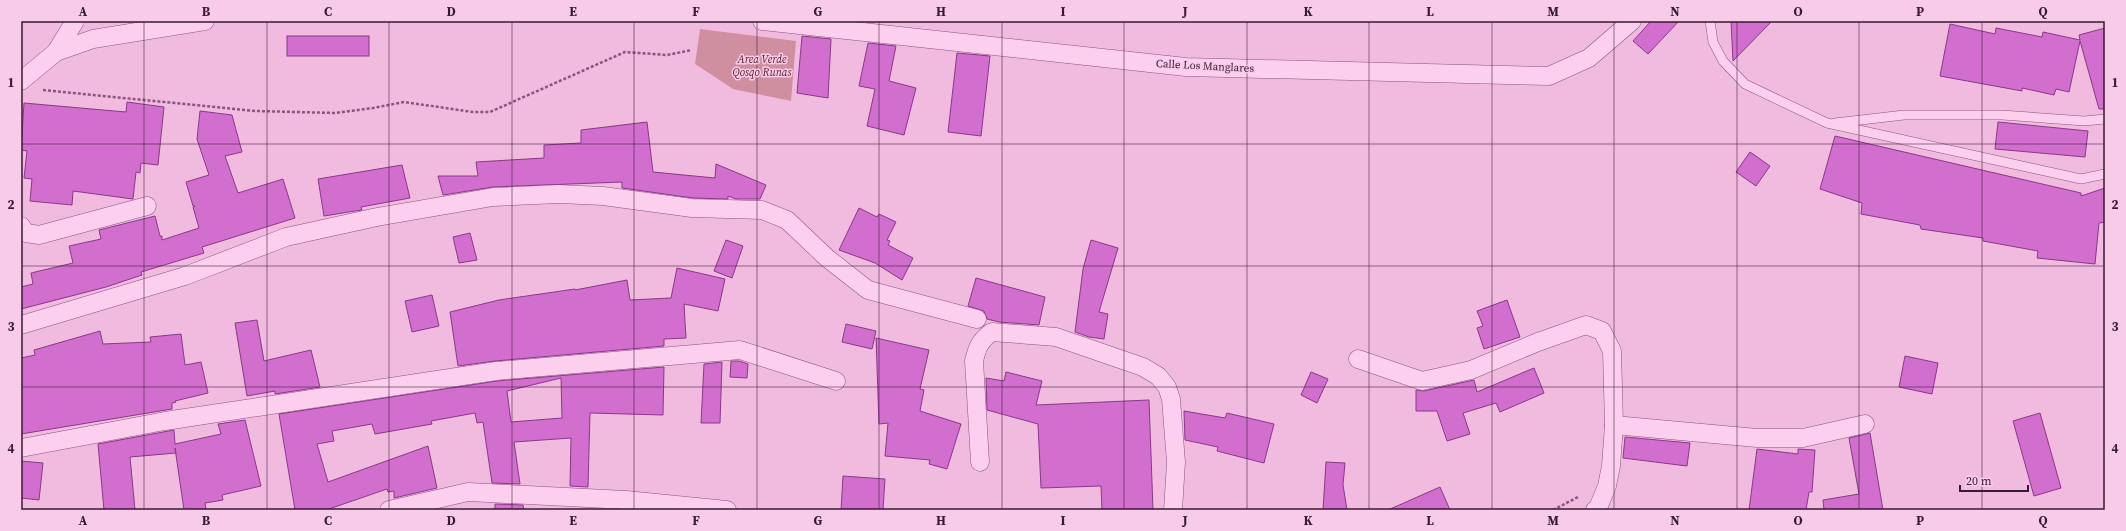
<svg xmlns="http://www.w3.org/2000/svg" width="2126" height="531" font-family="'Source Serif 4',serif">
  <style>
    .green { fill: #cf8fa0 }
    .building { fill: #d26ece; stroke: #893888; fill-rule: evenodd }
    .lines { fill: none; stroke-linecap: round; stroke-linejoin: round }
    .lane-casing { stroke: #895481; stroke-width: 10 }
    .street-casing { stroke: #895481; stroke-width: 19 }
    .path { stroke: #895481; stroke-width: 2.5; stroke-dasharray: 3 2; stroke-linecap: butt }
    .lane { stroke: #fbcfed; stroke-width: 9 }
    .street { stroke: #fbcfed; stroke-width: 18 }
    .grid { fill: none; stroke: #371a34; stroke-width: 1; stroke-opacity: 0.55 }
    .labels { text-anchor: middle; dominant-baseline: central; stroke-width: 3; stroke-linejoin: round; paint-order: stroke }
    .park-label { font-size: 11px; font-style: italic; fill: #551f26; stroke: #f8cbe9 }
    .street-label { font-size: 11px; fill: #371a34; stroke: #f8cbe9 }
    .neatline { fill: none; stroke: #371a34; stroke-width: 1.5 }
    .grid-label { font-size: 13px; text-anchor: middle; font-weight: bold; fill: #371a34 }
  </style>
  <rect width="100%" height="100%" fill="#f1bbdf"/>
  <polygon class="green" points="700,29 796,41 791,101 733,89 695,64"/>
  <g class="building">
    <polygon points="1651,21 1679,21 1648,54 1633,41"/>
    <polygon points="1731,21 1772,21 1733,61"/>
    <polygon points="1950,24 1995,34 1996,28 2042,37 2043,32 2080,40 2079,35 2105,28 2105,109 2099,109 2080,41 2069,92 2056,89 2054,95 2022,88 2022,91 1940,76"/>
    <rect x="287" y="36" width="82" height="20"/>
    <polygon points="802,36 831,39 828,98 797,93"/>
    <polygon points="868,43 896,46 889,81 916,88 904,135 867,126 875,89 859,86"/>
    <polygon points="957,53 990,56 981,136 948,132"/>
    <polygon points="127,102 164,107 158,165 141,163 140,173 136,172 133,199 73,191 72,205 30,201 32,179 24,178 27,151 21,150 24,103 126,112"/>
    <polygon points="200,111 232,115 242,152 225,156 238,193 283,179 295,218 202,247 204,253 141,272 142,275 106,287 21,309 21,287 33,284 31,273 73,263 69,246 101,239 99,230 155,216 160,236 162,236 162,240 199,228 193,207 195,206 193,206 186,182 209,175 197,139"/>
    <polygon points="647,122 653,172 715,178 716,164 766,185 760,199 736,199 728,196 728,199 693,198 622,188 622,182 493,187 443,195 438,176 478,176 476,162 544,158 544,145 581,143 581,130"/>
    <polygon points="1998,122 2088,131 2085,157 1995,149"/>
    <polygon points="1835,136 2081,193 2081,196 2105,188 2105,222 2099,223 2095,264 2037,258 2038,251 1983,241 1983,238 1921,229 1920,225 1861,214 1862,203 1820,189"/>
    <polygon points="1750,152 1770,166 1756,186 1736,172"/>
    <polygon points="402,165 410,198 361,207 362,210 355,211 324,216 318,179"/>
    <polygon points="859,208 877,217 879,214 896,222 887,240 890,241 888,245 913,258 902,280 875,263 839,250"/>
    <polygon points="470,233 477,260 459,263 453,237"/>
    <polygon points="726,240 743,246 732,278 714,271"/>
    <polygon points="1091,240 1118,248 1099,312 1108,314 1104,339 1089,337 1075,332 1083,269"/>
    <polygon points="677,268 725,279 718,311 684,304 686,338 664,339 664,346 495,361 458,366 450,312 499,300 575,289 575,290 627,280 630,300 671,298"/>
    <polygon points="976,278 1045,297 1039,325 999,322 987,319 984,311 968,306"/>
    <polygon points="432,295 439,326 412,332 405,301"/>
    <polygon points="1507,300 1520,337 1484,349 1477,328 1483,326 1477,311"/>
    <polygon points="257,320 264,361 311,350 320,387 275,394 275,391 247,396 235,323"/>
    <polygon points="846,324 876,331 872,349 842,342"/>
    <polygon points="100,331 103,344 151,342 150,337 181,334 185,365 201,362 208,393 175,401 176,402 172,403 172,409 21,434 21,358 35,355 34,350"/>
    <polygon points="876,338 929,350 920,389 924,390 920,411 961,424 947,469 929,464 930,460 885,456 888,423 879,424"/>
    <polygon points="1905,356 1938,363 1932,394 1899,387"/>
    <polygon points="731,361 739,361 748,364 747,378 730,377"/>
    <polygon points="722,362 720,423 701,423 704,364"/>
    <path d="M 664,367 L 663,415 L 590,413 L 588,487 L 570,486 L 571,438 L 514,442 L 520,484 L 492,483 L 483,422 L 477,423 L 475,413 L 431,421 L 432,424 L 375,434 L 372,424 L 332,431 L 334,441 L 317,444 L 328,482 L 428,446 L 437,488 L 394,498 L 394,491 L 388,492 L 387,489 L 326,510 L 295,510 L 279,414 L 497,381 ZM 561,378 L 562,418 L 511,422 L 507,391 Z"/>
    <polygon points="1534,368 1544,393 1500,412 1496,403 1463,413 1470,434 1447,441 1437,411 1416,411 1416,390 1424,391 1474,380 1477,392"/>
    <polygon points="1006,372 1042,381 1036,405 1149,400 1153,510 1102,510 1101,486 1041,488 1038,424 987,410 986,378 1004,381"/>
    <polygon points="1311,372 1328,379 1317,403 1301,395"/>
    <polygon points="1184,411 1225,418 1227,413 1274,424 1264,463 1217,451 1218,447 1185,440"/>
    <polygon points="2040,413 2061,488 2034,496 2013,421"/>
    <polygon points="245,420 261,486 222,495 223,500 205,503 206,510 184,510 175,448 176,453 130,457 135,510 104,510 98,444 174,430 175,444 221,434 218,424"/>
    <polygon points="1870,433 1883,510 1824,510 1823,500 1859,494 1849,438"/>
    <polygon points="1625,437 1690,443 1687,466 1623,458"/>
    <polygon points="1757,449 1798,454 1798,449 1815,450 1812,492 1809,492 1806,510 1749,510"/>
    <polygon points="21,461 43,463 39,500 21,498"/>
    <polygon points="1326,462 1345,463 1343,485 1347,510 1323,510"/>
    <polygon points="843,476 885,479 883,510 841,510"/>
    <polygon points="1440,487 1450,510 1388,510"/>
    <polygon points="495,504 523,505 524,510 495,510"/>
  </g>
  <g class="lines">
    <defs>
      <g id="lane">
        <polyline points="1710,21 1713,42 1723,61 1745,84 1827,123 2081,179 2105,174"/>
        <polyline points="1835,123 1904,115 2002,115 2084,121 2105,119"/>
      </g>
      <g id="street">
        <polyline points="762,21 1186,67 1549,76 1589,58 1632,21"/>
        <polyline points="56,52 75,21"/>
        <polyline points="21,81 56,52 93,39 205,21"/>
        <polyline points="21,226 26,233 39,235 147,206"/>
        <polyline points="21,325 185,276 286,237 377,217 493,197 559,194 603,196 692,208 762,210 787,220 827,258 868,290 977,319"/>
        <polyline points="1358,359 1422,381 1471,370 1538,342 1586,325 1602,331 1612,351 1614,425 1611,466 1607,486 1598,508 1595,510"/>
        <polyline points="1614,425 1757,438 1803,438 1865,424"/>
        <polyline points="21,448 165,421 496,371 740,350 836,381"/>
        <path d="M 980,462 L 974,361 C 977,348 980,340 992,332 L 1056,337 L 1143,367 L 1158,376 L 1167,387 L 1171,399 L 1176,462 L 1173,510"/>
        <polyline points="389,510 468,492 626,500 727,510"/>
      </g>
    </defs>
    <use href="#lane" class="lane-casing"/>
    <use href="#street" class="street-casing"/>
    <g class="path">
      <polyline points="43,90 255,111 335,113 373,108 404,102 473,112 490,112 625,52 667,55 692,50"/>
      <polyline points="1553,510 1578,497"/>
    </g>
    <use href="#lane" class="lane"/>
    <use href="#street" class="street"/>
  </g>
  <path class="grid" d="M 144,21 L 144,510M 267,21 L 267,510M 389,21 L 389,510M 512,21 L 512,510M 634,21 L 634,510M 757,21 L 757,510M 879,21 L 879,510M 1002,21 L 1002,510M 1124,21 L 1124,510M 1247,21 L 1247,510M 1369,21 L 1369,510M 1492,21 L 1492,510M 1614,21 L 1614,510M 1737,21 L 1737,510M 1859,21 L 1859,510M 1982,21 L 1982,510M 21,144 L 2105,144M 21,266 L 2105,266M 21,387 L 2105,387"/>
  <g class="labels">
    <g class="park-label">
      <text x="762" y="59">Area Verde<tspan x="762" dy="13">Qosqo Runas</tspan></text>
    </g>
    <g class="street-label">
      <text transform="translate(1205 66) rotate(3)">Calle Los Manglares</text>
    </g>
  </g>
  <rect width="2126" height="531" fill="none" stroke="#f8cbe9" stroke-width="44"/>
  <path d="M1960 485v6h68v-6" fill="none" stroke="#371a34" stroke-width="2"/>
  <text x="1966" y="485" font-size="12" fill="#371a34" stroke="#f8cbe9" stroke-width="3" paint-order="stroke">20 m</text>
  <rect x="22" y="22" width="2082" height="487" class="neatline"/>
  <g class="grid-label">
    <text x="83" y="16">A</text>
    <text x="206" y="16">B</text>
    <text x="328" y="16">C</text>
    <text x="451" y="16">D</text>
    <text x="573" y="16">E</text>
    <text x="696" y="16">F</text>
    <text x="818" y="16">G</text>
    <text x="941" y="16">H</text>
    <text x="1063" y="16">I</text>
    <text x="1185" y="16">J</text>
    <text x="1308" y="16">K</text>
    <text x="1430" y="16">L</text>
    <text x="1553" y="16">M</text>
    <text x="1675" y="16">N</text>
    <text x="1798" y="16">O</text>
    <text x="1920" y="16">P</text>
    <text x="2043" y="16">Q</text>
    <text x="11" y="87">1</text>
    <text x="2115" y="87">1</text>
    <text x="11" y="209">2</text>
    <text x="2115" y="209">2</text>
    <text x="11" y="331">3</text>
    <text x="2115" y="331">3</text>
    <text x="11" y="453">4</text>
    <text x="2115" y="453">4</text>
    <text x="83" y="525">A</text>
    <text x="206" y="525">B</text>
    <text x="328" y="525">C</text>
    <text x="451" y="525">D</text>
    <text x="573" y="525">E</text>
    <text x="696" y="525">F</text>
    <text x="818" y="525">G</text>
    <text x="941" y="525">H</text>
    <text x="1063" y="525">I</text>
    <text x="1185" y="525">J</text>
    <text x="1308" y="525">K</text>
    <text x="1430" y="525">L</text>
    <text x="1553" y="525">M</text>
    <text x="1675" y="525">N</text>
    <text x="1798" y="525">O</text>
    <text x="1920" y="525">P</text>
    <text x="2043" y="525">Q</text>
  </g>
</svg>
